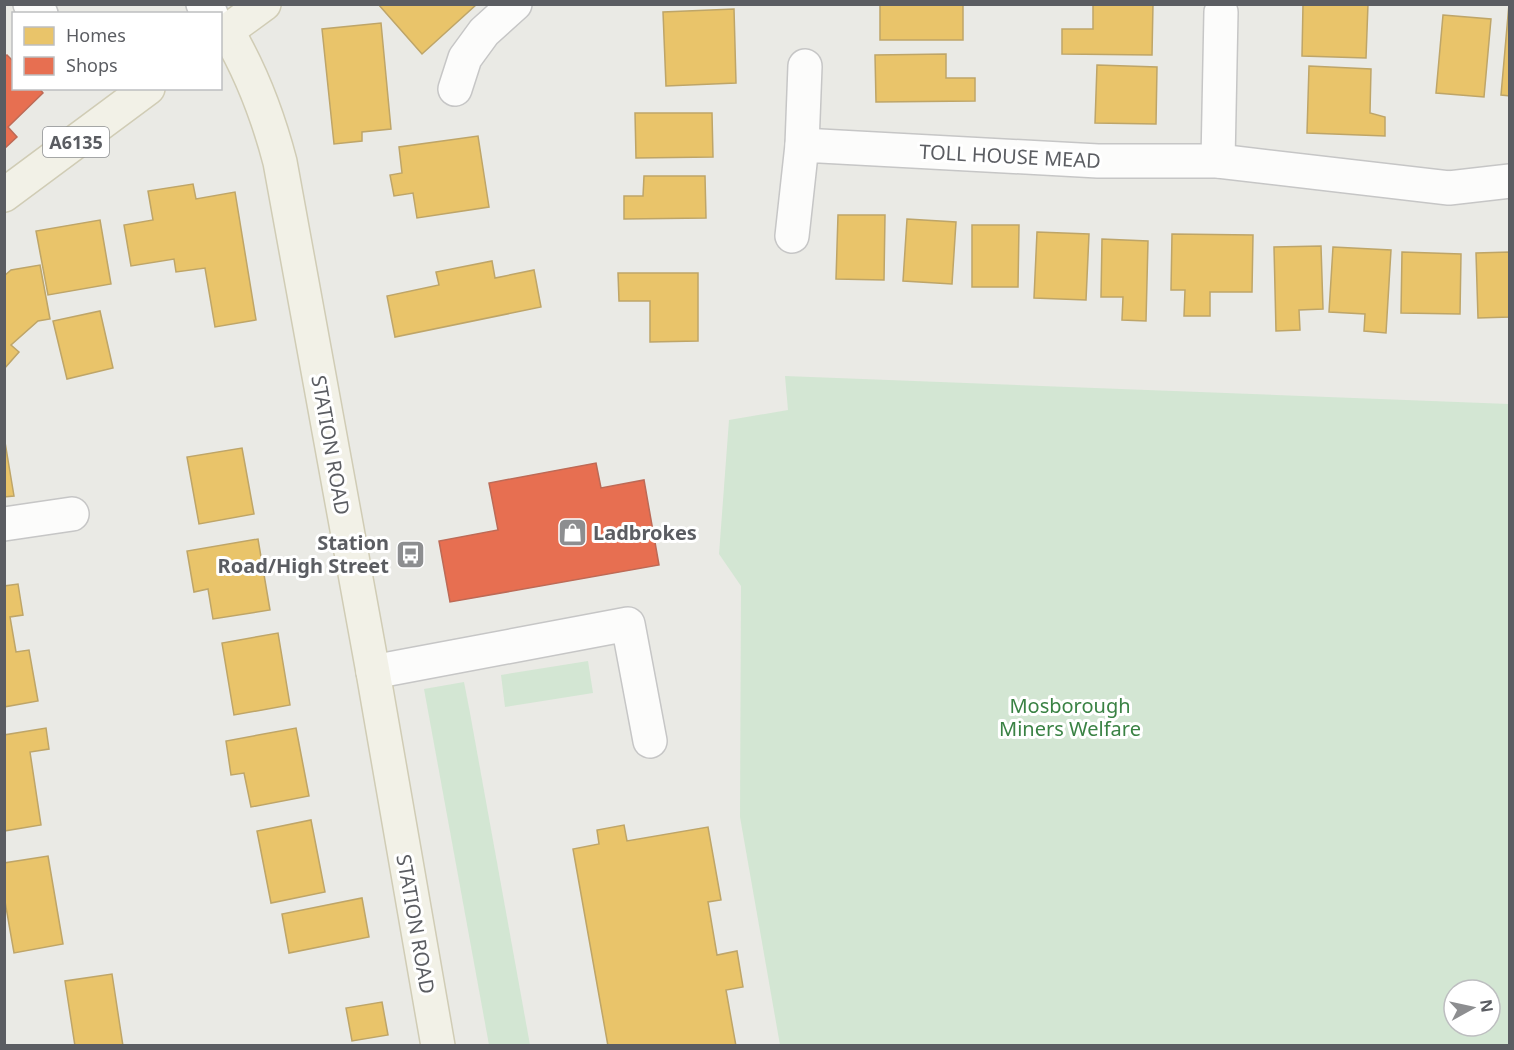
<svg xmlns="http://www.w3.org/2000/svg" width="1514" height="1050" font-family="'Noto Sans',sans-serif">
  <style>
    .green { fill: #d3e6d3; fill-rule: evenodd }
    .homes { fill: #e9c46a; stroke: #bea568; stroke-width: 1.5 }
    .shops { fill: #e76f51; stroke: #bd6a56; stroke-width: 1.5 }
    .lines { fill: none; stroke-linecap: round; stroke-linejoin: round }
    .minor-casing { stroke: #c6c6c6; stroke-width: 36 }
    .major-casing { stroke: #d0ccb5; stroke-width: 36 }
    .minor { stroke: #fcfcfb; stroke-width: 33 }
    .major { stroke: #f2f1e7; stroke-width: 33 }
    .labels { text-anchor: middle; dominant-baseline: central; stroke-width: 6; stroke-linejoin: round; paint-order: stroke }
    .shield { fill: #fff; stroke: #8c8e91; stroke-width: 1.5 }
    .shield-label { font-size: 18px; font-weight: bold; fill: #5b5d62 }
    .street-label { font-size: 20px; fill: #5b5d62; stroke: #fff }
    .poi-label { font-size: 20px; font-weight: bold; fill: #5b5d62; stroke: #fff; text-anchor: start }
    .park-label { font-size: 20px; fill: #3a8244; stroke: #fff }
  </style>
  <rect width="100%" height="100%" fill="#eaeae5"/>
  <g class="green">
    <path d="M 785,376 L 1509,404 L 1509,1045 L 780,1045 L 740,817 L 741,586 L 719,554 L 729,420 L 788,410 ZM 1454,990 L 1490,990 L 1490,1026 L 1454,1026 Z"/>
    <polygon points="588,661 593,693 505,707 501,675"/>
    <polygon points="464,682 470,713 530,1045 489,1045 424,689"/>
  </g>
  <g class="homes">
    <polygon points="378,4 477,4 422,54"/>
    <rect x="880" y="4" width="83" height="36"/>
    <polygon points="1093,4 1153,4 1152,55 1062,54 1062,29 1093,29"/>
    <polygon points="1303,4 1368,4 1366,58 1302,56"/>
    <polygon points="1509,4 1510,4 1510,96 1501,95"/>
    <polygon points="734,9 736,83 666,86 663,12"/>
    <polygon points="1443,15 1491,19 1484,97 1436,93"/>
    <polygon points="381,23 391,129 362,132 362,141 334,144 322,29"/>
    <polygon points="946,54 946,78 975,78 975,101 876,102 875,55"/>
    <polygon points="1097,65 1157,67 1156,124 1095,123"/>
    <polygon points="1309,66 1371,69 1370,113 1385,117 1385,136 1307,133"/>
    <polygon points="635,113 712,113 713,157 636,158"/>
    <polygon points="478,136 489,207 417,218 413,193 394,196 390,175 402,173 399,147"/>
    <polygon points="644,176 705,176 706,218 624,219 624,196 643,196"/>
    <polygon points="193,184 196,199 235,192 256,320 215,327 205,268 176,272 174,259 131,266 124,225 153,220 148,191"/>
    <polygon points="838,215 885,215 884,280 836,279"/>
    <polygon points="907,219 956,222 952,284 903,281"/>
    <polygon points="100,220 111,284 48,295 36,231"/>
    <polygon points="972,225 1019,225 1018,287 972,287"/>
    <polygon points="1037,232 1089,234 1086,300 1034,298"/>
    <polygon points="1172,234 1253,235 1252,292 1210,292 1210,316 1184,316 1185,290 1171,290"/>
    <polygon points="1102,239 1148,241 1146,321 1122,320 1123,297 1101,297"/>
    <polygon points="1321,246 1323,309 1299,310 1300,330 1276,331 1274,247"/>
    <polygon points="1333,247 1391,250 1386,333 1364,331 1365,314 1329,312"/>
    <polygon points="1402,252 1461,254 1460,314 1401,313"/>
    <polygon points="1510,252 1510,317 1478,318 1476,253"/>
    <polygon points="492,261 495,278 534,270 541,307 395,337 387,296 439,285 436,272"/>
    <polygon points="40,265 50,319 38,321 11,345 19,352 4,369 4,276 11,270"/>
    <polygon points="618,273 698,273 698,341 650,342 650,301 619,301"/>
    <polygon points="100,311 113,368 67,379 53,321"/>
    <polygon points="4,436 14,496 4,497"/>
    <polygon points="242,448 254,514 199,524 187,457"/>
    <polygon points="258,539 270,610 213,619 208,589 194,592 187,551"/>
    <polygon points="18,584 23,615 10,617 16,652 29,650 38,701 4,707 4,586"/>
    <polygon points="278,633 290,705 234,715 222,643"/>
    <polygon points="46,728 49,749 30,752 41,825 4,831 4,735"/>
    <polygon points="296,728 309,796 251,807 244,773 231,775 226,741"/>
    <polygon points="311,820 325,892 271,903 257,831"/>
    <polygon points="624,825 627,841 708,827 721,900 708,902 717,955 737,951 743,987 726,990 736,1046 608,1046 573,849 599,844 597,830"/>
    <polygon points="48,856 63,944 14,953 4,896 4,863"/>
    <polygon points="362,898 369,937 289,953 282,914"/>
    <polygon points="112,974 123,1046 75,1046 65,981"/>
    <polygon points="382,1002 388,1035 352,1041 346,1008"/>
  </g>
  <g class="shops">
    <polygon points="7,55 14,62 14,88 39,88 43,93 8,127 17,137 4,149 4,57"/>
    <polygon points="596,463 601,488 644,480 659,565 450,602 439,541 498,530 489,483"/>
  </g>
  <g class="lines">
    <defs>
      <g id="minor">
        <polyline points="30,4 41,14"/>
        <polyline points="203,4 211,14"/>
        <polyline points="455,89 465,58 484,32 515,4"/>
        <polyline points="802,145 805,66"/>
        <polyline points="1218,161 1221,12"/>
        <polyline points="792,236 802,145 1098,161 1218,161 1449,188 1510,181"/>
        <polyline points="4,524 72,514"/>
        <polyline points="373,672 628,624 650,741"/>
      </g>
      <g id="major">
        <path d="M 227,31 C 252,73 268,116 280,162 L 373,672 L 438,1046"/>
        <polyline points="220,36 264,4"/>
        <polyline points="4,195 148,88"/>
      </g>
    </defs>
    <use href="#minor" class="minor-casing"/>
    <use href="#major" class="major-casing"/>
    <use href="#minor" class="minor"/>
    <use href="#major" class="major"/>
  </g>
  <defs>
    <symbol id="shop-square" viewBox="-11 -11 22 22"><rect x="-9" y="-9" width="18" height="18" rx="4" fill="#8d8e90" stroke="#fff"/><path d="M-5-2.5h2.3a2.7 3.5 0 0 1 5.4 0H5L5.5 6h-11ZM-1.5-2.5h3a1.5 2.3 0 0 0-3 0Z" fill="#fff"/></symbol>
    <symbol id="bus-square" viewBox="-11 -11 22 22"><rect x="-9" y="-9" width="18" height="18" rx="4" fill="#8d8e90" stroke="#fff"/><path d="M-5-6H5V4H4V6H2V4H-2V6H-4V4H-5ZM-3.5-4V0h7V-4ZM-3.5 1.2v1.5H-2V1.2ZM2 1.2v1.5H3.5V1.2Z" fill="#fff"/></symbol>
  </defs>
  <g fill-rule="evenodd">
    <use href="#shop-square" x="556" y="516" width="33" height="33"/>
    <use href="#bus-square" x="394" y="538" width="33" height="33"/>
  </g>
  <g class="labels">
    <rect class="shield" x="43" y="127" width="66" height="30" rx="4.5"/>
    <g class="shield-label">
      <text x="76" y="142">A6135</text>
    </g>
    <g class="street-label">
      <text transform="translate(1010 156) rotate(3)">TOLL HOUSE MEAD</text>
      <text transform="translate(331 445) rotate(80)">STATION ROAD</text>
      <text transform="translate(416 924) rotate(80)">STATION ROAD</text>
    </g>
    <g class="poi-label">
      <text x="593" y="532">Ladbrokes</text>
      <text x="389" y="542" text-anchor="end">Station<tspan x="389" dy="23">Road/High Street</tspan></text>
    </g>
    <g class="park-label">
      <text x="1070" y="705">Mosborough<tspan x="1070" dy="23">Miners Welfare</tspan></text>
    </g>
  </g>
  <rect width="1514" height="1050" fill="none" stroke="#5b5d62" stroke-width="12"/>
  <rect x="12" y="12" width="210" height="78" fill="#ffffff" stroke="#bdbec0" stroke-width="1.5"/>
  <rect x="24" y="27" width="30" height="18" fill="#e9c46a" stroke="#bdbec0" stroke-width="1.5"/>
  <text x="66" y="42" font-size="18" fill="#5b5d62">Homes</text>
  <rect x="24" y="57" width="30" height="18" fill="#e76f51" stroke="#bdbec0" stroke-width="1.5"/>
  <text x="66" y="72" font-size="18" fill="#5b5d62">Shops</text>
  <g transform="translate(1472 1008) rotate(82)"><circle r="28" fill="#ffffff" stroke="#bdbec0" stroke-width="1.5"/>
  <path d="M0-4.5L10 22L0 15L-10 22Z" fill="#8d8e90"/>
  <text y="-9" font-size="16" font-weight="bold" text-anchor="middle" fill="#5b5d62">N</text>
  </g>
</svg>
